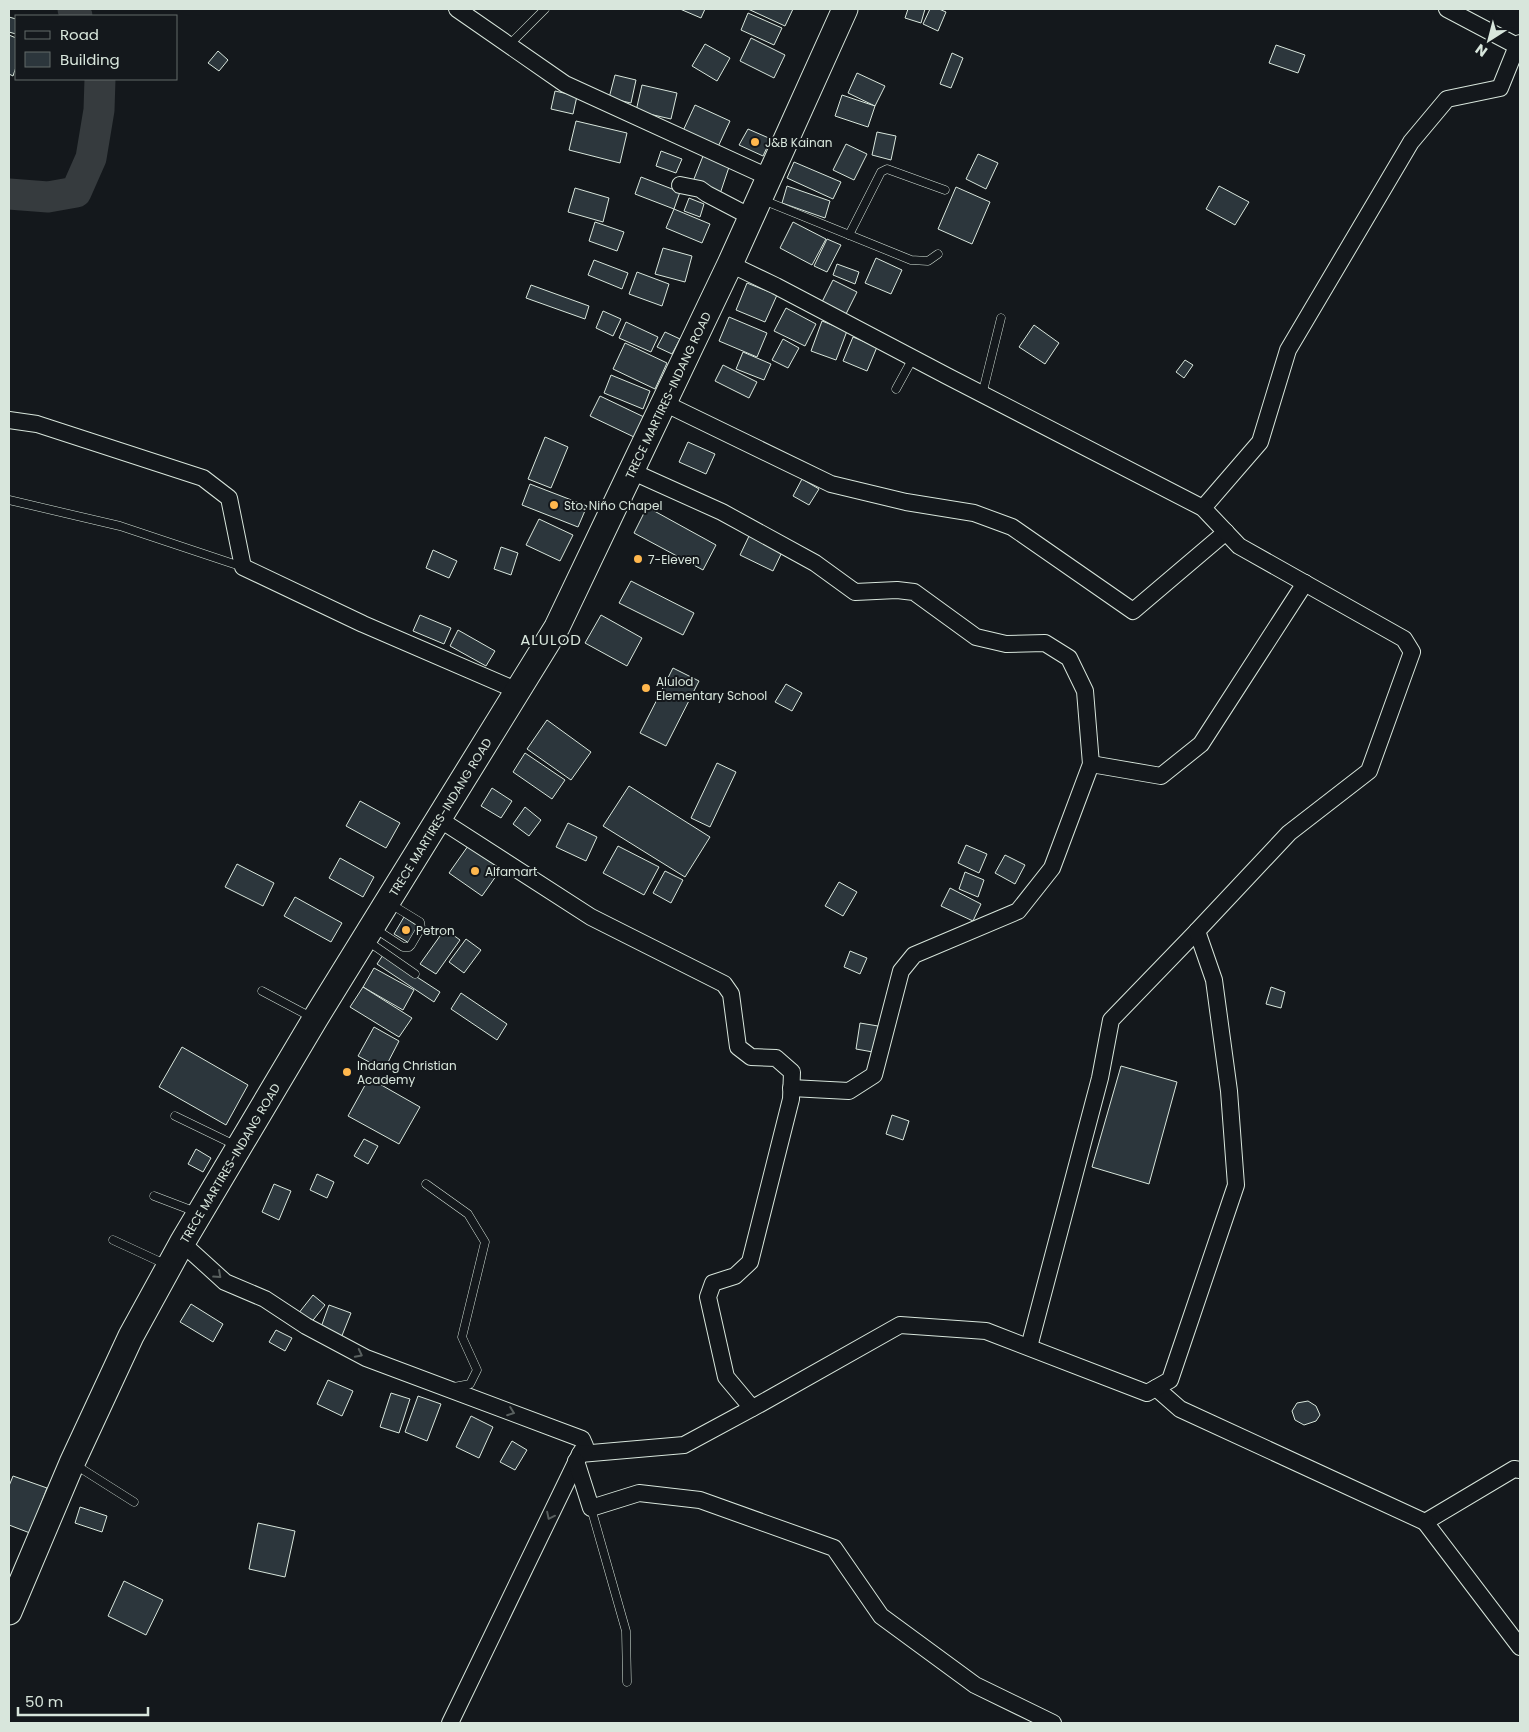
<svg xmlns="http://www.w3.org/2000/svg" width="1529" height="1732" font-family="Poppins,sans-serif">
  <style>
    .lines { fill: none; stroke-linecap: round; stroke-linejoin: round }
    .river { stroke: #363b3e; stroke-width: 31 }
    .building { fill: #2c363c; stroke: #d8e6dc }
    .service-casing { stroke: #d8e6dc; stroke-width: 9 }
    .minor-casing { stroke: #d8e6dc; stroke-width: 18 }
    .primary-casing { stroke: #d8e6dc; stroke-width: 27 }
    .service { stroke: #14181c; stroke-width: 8 }
    .minor { stroke: #14181c; stroke-width: 16 }
    .primary { stroke: #14181c; stroke-width: 25 }
    .oneway { stroke: #59605f }
    .poi-dot { fill: #ffb74d; stroke: #14181c; stroke-width: 2 }
    .labels { text-anchor: middle; dominant-baseline: central; stroke-width: 4; stroke-linejoin: round; paint-order: stroke }
    .poi-label { font-size: 12px; fill: #d8e6dc; stroke: #14181c; text-anchor: start }
    .street-label { font-size: 12px; fill: #d8e6dc; stroke: #14181c }
    .quarter-label { font-size: 15px; letter-spacing: 1px; fill: #d8e6dc; stroke: #14181c }
  </style>
  <rect width="100%" height="100%" fill="#14181c"/>
  <g class="lines">
    <g class="river">
      <polyline points="73,9 77,16"/>
      <polyline points="9,194 48,197 76,192 91,158 99,110 100,79"/>
    </g>
  </g>
  <g class="building">
    <polygon points="680,9 705,9 701,18"/>
    <polygon points="748,9 793,9 785,26"/>
    <polygon points="908,9 925,9 921,23 905,18"/>
    <polygon points="930,9 939,9 946,12 938,31 923,24"/>
    <polygon points="748,13 782,28 774,45 741,30"/>
    <polygon points="9,17 16,19 16,34 9,32"/>
    <polygon points="9,35 16,38 16,67 13,76 9,74"/>
    <polygon points="751,38 785,55 774,78 740,61"/>
    <polygon points="705,44 730,58 717,81 692,66"/>
    <polygon points="1276,45 1305,55 1298,73 1269,63"/>
    <polygon points="218,51 228,60 219,71 208,63"/>
    <polygon points="952,53 963,58 951,88 940,84"/>
    <polygon points="857,73 885,86 875,106 848,93"/>
    <polygon points="615,75 636,80 631,103 609,98"/>
    <polygon points="642,85 677,93 671,119 636,111"/>
    <polygon points="555,91 577,96 573,114 551,109"/>
    <polygon points="842,95 875,106 868,127 835,116"/>
    <polygon points="695,105 730,121 717,149 682,133"/>
    <polygon points="576,121 627,133 620,163 569,150"/>
    <polygon points="748,129 771,139 763,156 739,145"/>
    <polygon points="877,132 896,136 891,160 872,155"/>
    <polygon points="846,144 867,154 854,180 833,170"/>
    <polygon points="661,151 682,159 676,173 656,166"/>
    <polygon points="705,151 731,161 720,194 692,184"/>
    <polygon points="978,154 998,163 986,189 966,179"/>
    <polygon points="794,162 841,182 833,199 787,178"/>
    <polygon points="641,177 680,192 674,209 635,194"/>
    <polygon points="787,186 830,201 825,218 782,203"/>
    <polygon points="1219,186 1249,202 1235,225 1206,209"/>
    <polygon points="956,187 990,202 972,244 938,229"/>
    <polygon points="575,188 609,198 603,222 568,212"/>
    <polygon points="689,198 704,204 700,217 684,211"/>
    <polygon points="674,209 710,224 702,243 666,228"/>
    <polygon points="595,222 624,232 617,251 589,241"/>
    <polygon points="793,222 826,239 812,265 780,248"/>
    <polygon points="827,239 841,245 827,272 814,266"/>
    <polygon points="663,248 692,256 685,282 655,274"/>
    <polygon points="876,258 902,270 891,294 865,283"/>
    <polygon points="594,260 628,273 622,289 588,275"/>
    <polygon points="837,264 859,272 855,284 833,275"/>
    <polygon points="637,272 669,284 662,306 629,294"/>
    <polygon points="833,280 857,292 846,314 822,302"/>
    <polygon points="747,283 777,295 765,322 736,310"/>
    <polygon points="531,285 589,306 585,319 526,298"/>
    <polygon points="786,308 816,324 805,346 774,331"/>
    <polygon points="603,311 621,319 613,336 596,328"/>
    <polygon points="729,317 767,333 757,357 719,341"/>
    <polygon points="822,321 847,331 836,360 811,351"/>
    <polygon points="626,322 658,337 651,352 619,338"/>
    <polygon points="1034,325 1059,343 1045,364 1019,347"/>
    <polygon points="665,332 680,339 672,354 657,347"/>
    <polygon points="853,337 877,347 867,371 843,361"/>
    <polygon points="783,339 799,348 788,368 772,360"/>
    <polygon points="625,343 667,363 655,389 613,369"/>
    <polygon points="743,352 771,364 764,380 736,369"/>
    <polygon points="1185,360 1193,365 1184,378 1176,372"/>
    <polygon points="723,365 757,382 749,398 715,381"/>
    <polygon points="611,375 650,391 643,409 604,393"/>
    <polygon points="600,396 644,417 634,437 590,416"/>
    <polygon points="545,437 568,447 551,488 528,479"/>
    <polygon points="688,442 715,454 706,474 679,462"/>
    <polygon points="802,479 819,489 809,505 793,496"/>
    <polygon points="530,484 587,506 578,527 522,505"/>
    <polygon points="647,507 716,545 703,570 634,533"/>
    <polygon points="539,519 573,535 560,561 526,545"/>
    <polygon points="750,534 783,550 773,571 740,555"/>
    <polygon points="501,547 518,553 511,575 494,569"/>
    <polygon points="433,550 457,561 449,578 426,568"/>
    <polygon points="631,581 694,613 683,635 619,603"/>
    <polygon points="420,615 451,628 444,644 413,631"/>
    <polygon points="601,615 642,638 627,666 585,643"/>
    <polygon points="458,630 495,651 486,666 450,646"/>
    <polygon points="673,668 699,681 666,746 640,733"/>
    <polygon points="786,684 802,693 792,711 775,702"/>
    <polygon points="547,720 591,752 571,780 527,749"/>
    <polygon points="525,753 565,780 552,799 513,772"/>
    <polygon points="717,763 736,772 710,827 691,818"/>
    <polygon points="629,786 710,837 685,877 603,826"/>
    <polygon points="492,788 512,801 501,818 481,806"/>
    <polygon points="360,801 400,823 386,848 346,826"/>
    <polygon points="525,807 541,820 529,836 513,824"/>
    <polygon points="568,823 597,837 586,861 556,847"/>
    <polygon points="966,845 987,854 979,873 958,863"/>
    <polygon points="468,846 501,869 482,896 449,873"/>
    <polygon points="618,846 659,867 644,895 603,873"/>
    <polygon points="1005,855 1025,865 1015,884 995,873"/>
    <polygon points="340,858 374,877 363,897 329,878"/>
    <polygon points="237,864 274,883 263,906 225,887"/>
    <polygon points="665,871 683,880 671,903 653,893"/>
    <polygon points="965,872 984,880 978,897 959,889"/>
    <polygon points="839,882 857,892 843,916 825,906"/>
    <polygon points="950,888 981,904 973,921 941,906"/>
    <polygon points="295,897 342,923 331,942 284,916"/>
    <polygon points="404,917 419,927 409,943 394,934"/>
    <polygon points="445,929 460,940 436,974 420,964"/>
    <polygon points="466,939 481,950 464,973 449,962"/>
    <polygon points="850,951 867,958 860,974 844,967"/>
    <polygon points="383,955 440,992 434,1002 377,964"/>
    <polygon points="374,968 414,990 403,1010 363,987"/>
    <polygon points="363,987 412,1018 399,1037 350,1007"/>
    <polygon points="1271,987 1285,992 1281,1008 1266,1004"/>
    <polygon points="461,993 507,1024 497,1040 451,1009"/>
    <polygon points="860,1023 878,1026 873,1052 856,1049"/>
    <polygon points="374,1027 399,1041 384,1070 358,1056"/>
    <polygon points="182,1047 248,1085 226,1125 159,1087"/>
    <polygon points="1121,1066 1177,1082 1149,1184 1092,1167"/>
    <polygon points="369,1078 420,1107 399,1144 348,1116"/>
    <polygon points="892,1115 909,1121 903,1140 886,1134"/>
    <polygon points="364,1139 378,1146 368,1164 354,1156"/>
    <polygon points="196,1149 211,1158 203,1172 188,1164"/>
    <polygon points="317,1174 334,1182 327,1198 310,1190"/>
    <polygon points="274,1184 291,1191 279,1220 262,1212"/>
    <polygon points="313,1295 325,1305 310,1324 298,1314"/>
    <polygon points="191,1304 223,1324 213,1342 180,1322"/>
    <polygon points="329,1305 351,1313 341,1338 320,1330"/>
    <polygon points="276,1330 292,1338 285,1351 269,1342"/>
    <polygon points="328,1380 353,1391 342,1416 317,1404"/>
    <polygon points="391,1393 410,1399 399,1433 380,1427"/>
    <polygon points="418,1396 441,1404 427,1441 405,1432"/>
    <polygon points="1308,1401 1316,1406 1320,1415 1316,1421 1304,1425 1295,1420 1292,1411 1297,1403"/>
    <polygon points="471,1416 493,1427 479,1458 456,1447"/>
    <polygon points="512,1441 527,1450 515,1470 500,1462"/>
    <polygon points="13,1476 47,1488 30,1533 9,1525 9,1486"/>
    <polygon points="80,1507 107,1516 102,1532 75,1523"/>
    <polygon points="258,1523 295,1531 285,1577 249,1569"/>
    <polygon points="124,1581 163,1600 146,1635 108,1616"/>
  </g>
  <g class="lines">
    <defs>
      <g id="service">
        <polyline points="509,45 545,9"/>
        <polyline points="763,200 911,260 928,261 938,254"/>
        <polyline points="849,235 881,172 887,169 945,190"/>
        <polyline points="896,389 913,358"/>
        <polyline points="982,395 1001,318"/>
        <polyline points="9,500 120,526 243,567"/>
        <polyline points="374,928 403,947 409,947 411,945 421,928 420,922 389,903"/>
        <polyline points="366,940 415,974"/>
        <polyline points="262,991 311,1017"/>
        <polyline points="175,1116 237,1146"/>
        <polyline points="426,1184 468,1214 485,1242 462,1337 477,1370 470,1384 454,1387"/>
        <polyline points="154,1196 196,1212"/>
        <polyline points="113,1240 167,1265"/>
        <polyline points="74,1464 134,1502"/>
        <polyline points="591,1508 626,1631 627,1682"/>
      </g>
      <g id="minor">
        <polyline points="457,9 565,84 768,177"/>
        <polyline points="1447,9 1517,46 1520,43"/>
        <polyline points="680,185 700,189 707,194 751,217"/>
        <polyline points="664,403 831,484 906,502 974,513 1012,527 1133,611 1226,532"/>
        <polyline points="9,420 37,424 203,478 229,498 243,567 363,624 518,691"/>
        <polyline points="631,471 722,512 815,563 855,592 897,590 914,592 976,637 1006,644 1045,643 1069,658 1085,691 1091,764 1052,868 1018,911 914,955 901,971 874,1075 849,1091 791,1088"/>
        <polyline points="1203,508 1260,442 1288,350 1411,142 1447,99 1500,88 1517,46"/>
        <polyline points="1091,764 1161,776 1201,744 1305,583"/>
        <polyline points="439,819 591,917 724,984 731,994 738,1047 751,1057 776,1058 792,1072 791,1099 750,1262 735,1276 713,1283 708,1297 726,1377 752,1408"/>
        <polyline points="182,1243 225,1282 265,1299 306,1326 366,1358 582,1439 585,1446 580,1454 450,1723"/>
        <polyline points="1029,1347 1100,1078 1111,1020 1197,931"/>
        <polyline points="1156,1388 1180,1409 1425,1522 1514,1469 1520,1470"/>
        <polyline points="580,1454 684,1445 760,1404 900,1325 986,1331 1147,1393 1170,1380 1236,1185 1229,1091 1214,980 1197,931 1289,833 1369,771 1412,652 1404,639 1239,546 1203,508 947,376 776,286 730,264"/>
        <polyline points="576,1461 591,1508 639,1493 700,1500 834,1548 881,1616 975,1685 1053,1723"/>
        <polyline points="1425,1522 1520,1647"/>
      </g>
      <g id="primary">
        <path id="s1" d="M 9,1612 L 72,1463 L 131,1336 L 182,1243 L 315,1019 L 557,627 L 730,264 L 845,9"/>
      </g>
    </defs>
    <use href="#service" class="service-casing"/>
    <use href="#minor" class="minor-casing"/>
    <use href="#primary" class="primary-casing"/>
    <use href="#service" class="service"/>
    <use href="#minor" class="minor"/>
    <use href="#primary" class="primary"/>
  </g>
  <defs><path id="oneway-chevron" d="M-2-3.5L2.5 0L-2 3.5" fill="none" stroke-width="1.6" stroke-linecap="round" stroke-linejoin="round" transform="scale(1.25)"/></defs>
  <g class="oneway">
    <use href="#oneway-chevron" transform="translate(218 1275) rotate(42)"/>
    <use href="#oneway-chevron" transform="translate(359 1354) rotate(27)"/>
    <use href="#oneway-chevron" transform="translate(511 1412) rotate(20)"/>
    <use href="#oneway-chevron" transform="translate(550 1516) rotate(116)"/>
  </g>
  <g class="poi-dot">
    <circle cx="755" cy="142" r="5"/>
    <circle cx="554" cy="505" r="5"/>
    <circle cx="638" cy="559" r="5"/>
    <circle cx="646" cy="688" r="5"/>
    <circle cx="475" cy="871" r="5"/>
    <circle cx="406" cy="930" r="5"/>
    <circle cx="347" cy="1072" r="5"/>
  </g>
  <g class="labels">
    <g class="poi-label">
      <text x="765" y="142">J&amp;B Kainan</text>
      <text x="564" y="505">Sto. Niño Chapel</text>
      <text x="648" y="559">7-Eleven</text>
      <text x="656" y="681">Alulod<tspan x="656" dy="14">Elementary School</tspan></text>
      <text x="485" y="871">Alfamart</text>
      <text x="416" y="930">Petron</text>
      <text x="357" y="1065">Indang Christian<tspan x="357" dy="14">Academy</tspan></text>
    </g>
    <g class="street-label">
      <text stroke="none"><textPath href="#s1" startOffset="1386">TRECE MARTIRES-INDANG ROAD</textPath></text>
      <text stroke="none"><textPath href="#s1" startOffset="906">TRECE MARTIRES-INDANG ROAD</textPath></text>
      <text stroke="none"><textPath href="#s1" startOffset="501">TRECE MARTIRES-INDANG ROAD</textPath></text>
    </g>
    <g class="quarter-label">
      <text x="551" y="639">ALULOD</text>
    </g>
  </g>
  <rect width="1529" height="1732" fill="none" stroke="#d8e6dc" stroke-width="20"/>
  <rect x="15" y="15" width="162" height="65" fill="#14181c" stroke="#626a69"/>
  <rect x="25" y="31" width="25" height="8" fill="#14181c" stroke="#626a69"/>
  <text x="60" y="40" font-size="15" fill="#d8e6dc">Road</text>
  <rect x="25" y="52" width="25" height="15" fill="#2c363c" stroke="#626a69"/>
  <text x="60" y="65" font-size="15" fill="#d8e6dc">Building</text>
  <g transform="translate(1489 40) rotate(216)" stroke="#14181c" stroke-width="4" paint-order="stroke">
  <path d="M0-4L9 19L0 12L-9 19Z" fill="#d8e6dc"/>
  <text y="-8" font-size="14" font-weight="bold" text-anchor="middle" fill="#d8e6dc">N</text>
  </g>
  <path d="M18 1707v8h130v-8" fill="none" stroke="#d8e6dc" stroke-width="2.5"/>
  <text x="25" y="1707" font-size="15" fill="#d8e6dc" stroke="#14181c" stroke-width="4" paint-order="stroke">50 m</text>
</svg>
